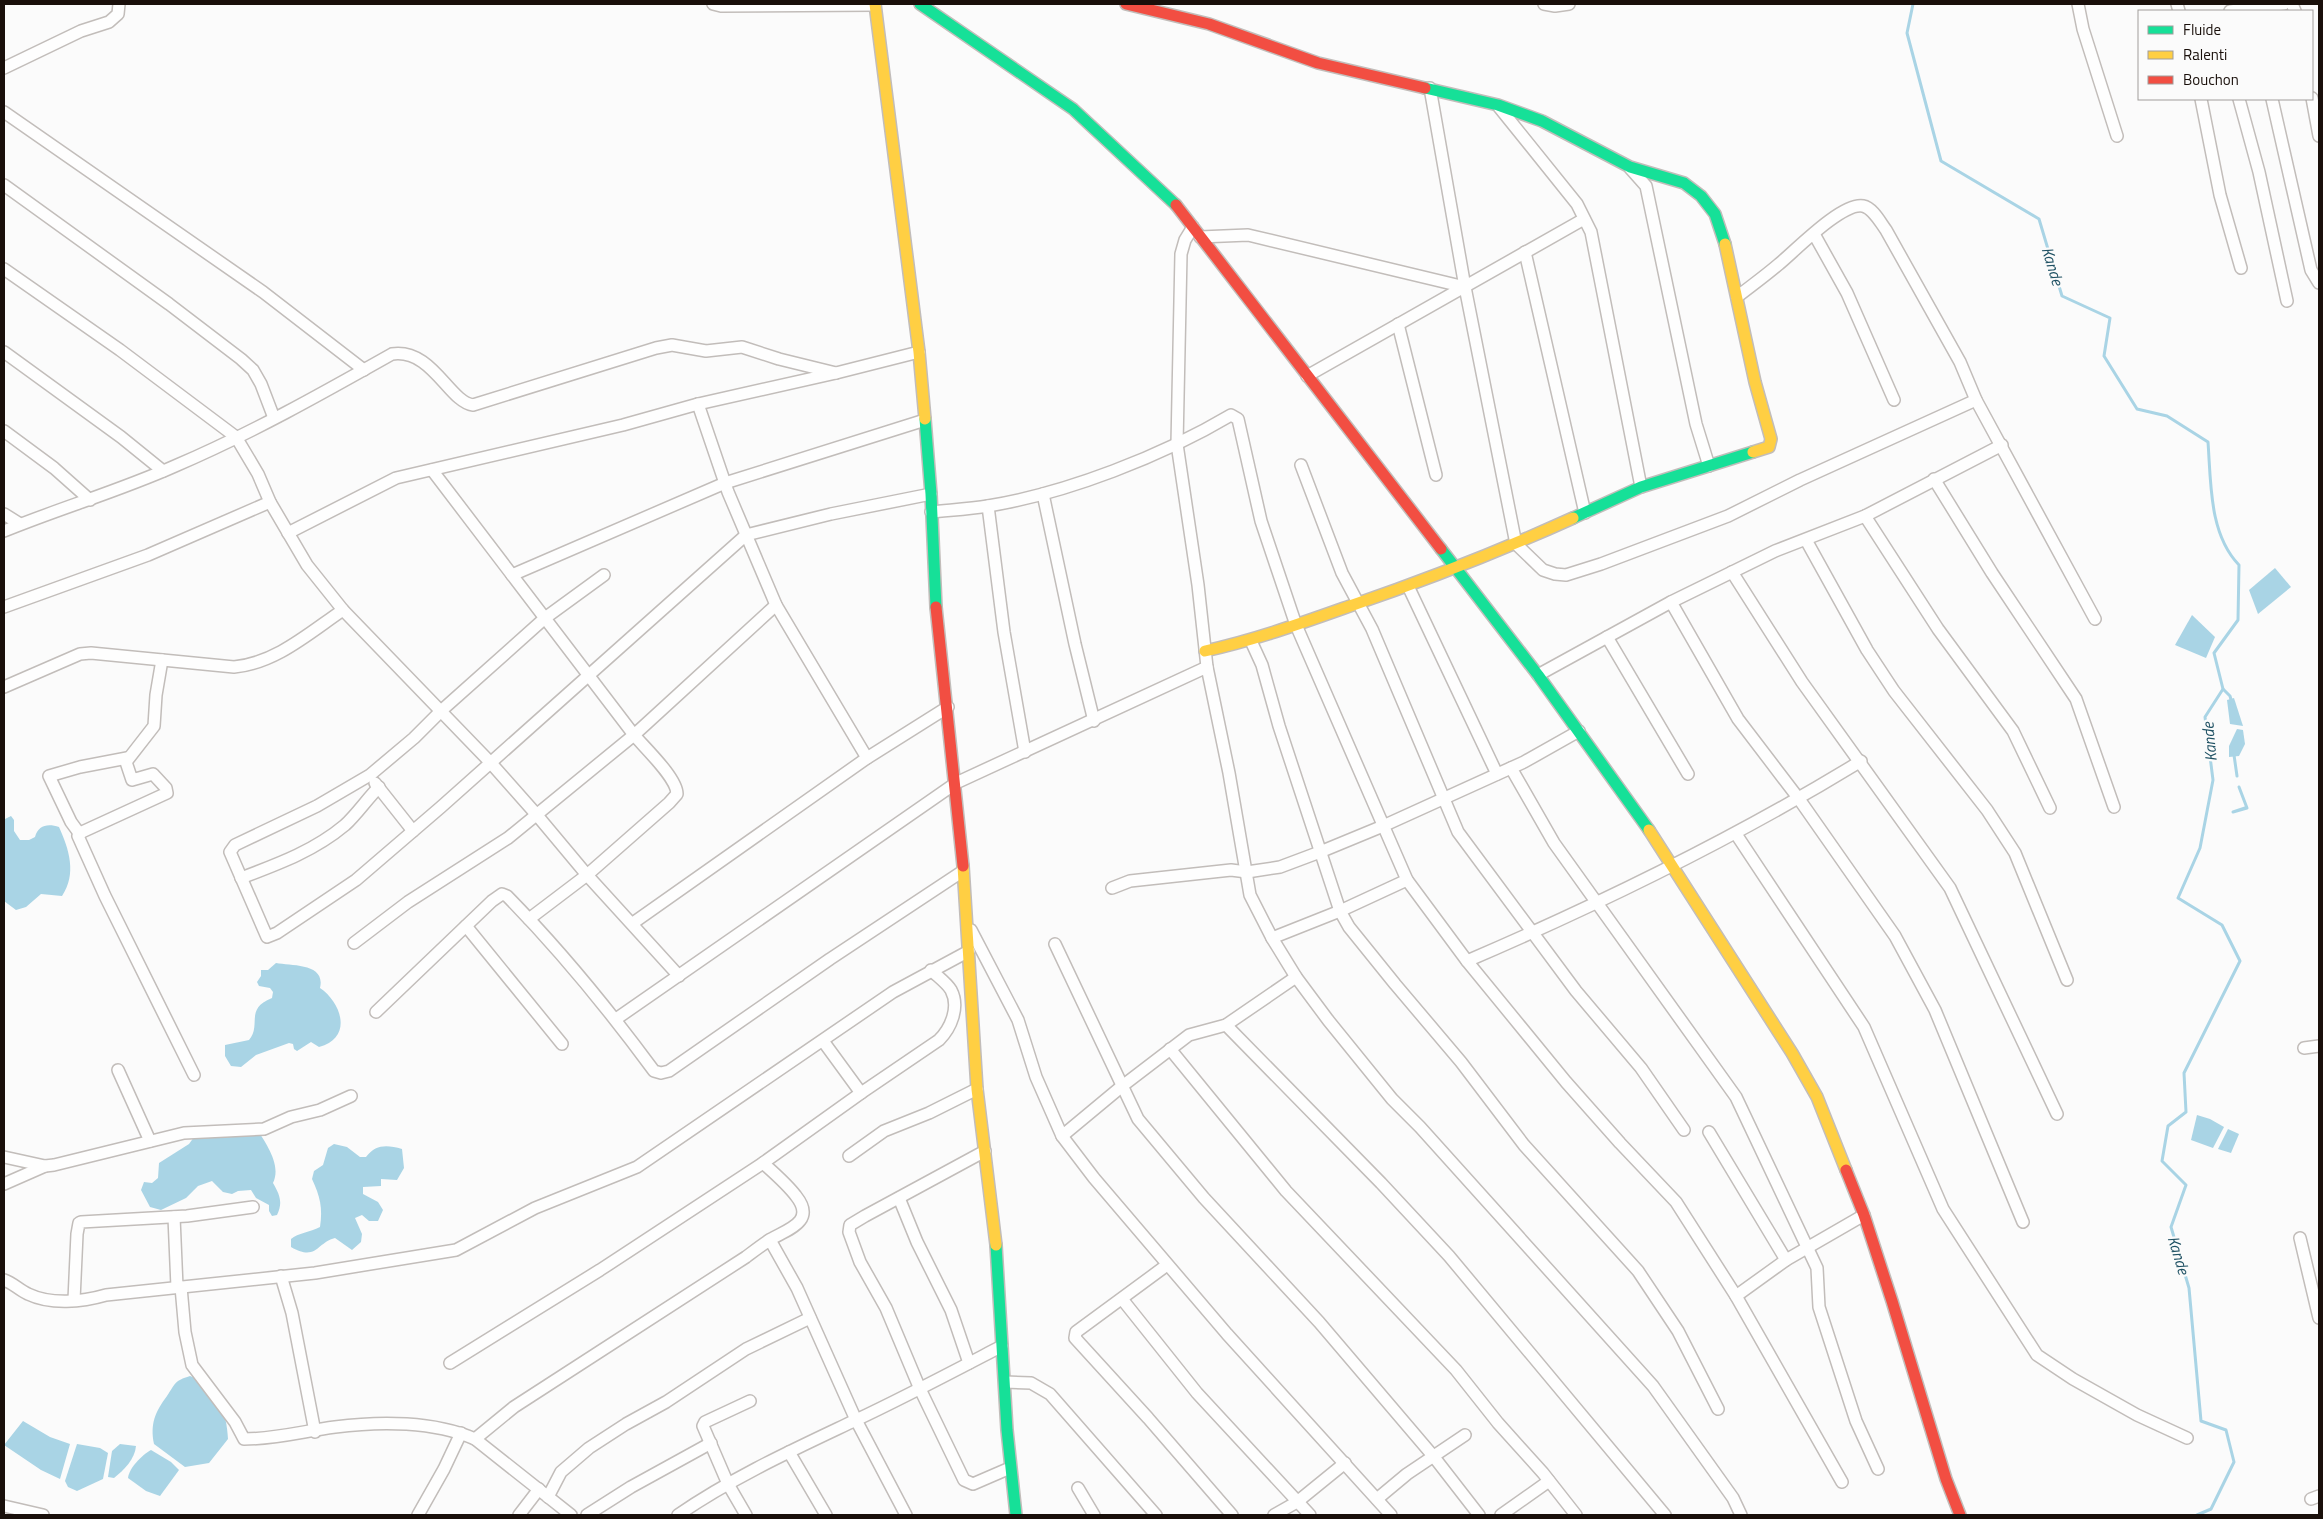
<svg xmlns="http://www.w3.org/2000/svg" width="2323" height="1519" font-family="'Titillium Web',sans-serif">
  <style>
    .water { fill: #a9d4e5 }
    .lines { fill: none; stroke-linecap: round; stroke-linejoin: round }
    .stream { stroke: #a9d4e5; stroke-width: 3 }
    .street-casing { stroke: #c2bdba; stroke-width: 14 }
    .fast-casing { stroke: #c2bdba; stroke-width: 14 }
    .slow-casing { stroke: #c2bdba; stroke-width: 14 }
    .jam-casing { stroke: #c2bdba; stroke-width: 14 }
    .street { stroke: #fefefe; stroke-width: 11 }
    .fast { stroke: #16e098; stroke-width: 11 }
    .slow { stroke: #ffcf43; stroke-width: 11 }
    .jam { stroke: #f24e42; stroke-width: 11 }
    .labels { text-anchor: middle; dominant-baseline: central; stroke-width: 4.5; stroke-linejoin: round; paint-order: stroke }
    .water-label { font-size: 16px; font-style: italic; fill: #1f5163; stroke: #fbfbfb }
  </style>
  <rect width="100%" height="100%" fill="#fbfbfb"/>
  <g class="water">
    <polygon points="2275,568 2291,587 2258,614 2249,590"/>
    <polygon points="2192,615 2215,637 2206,658 2175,645"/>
    <polygon points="2234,698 2243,726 2230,724 2227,700"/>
    <polygon points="2237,729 2243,730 2245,744 2239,756 2229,757 2229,746"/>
    <path d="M 11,816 L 14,820 L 14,831 L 20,840 L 29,840 L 35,837 C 38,825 48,823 59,827 C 69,849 77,874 62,896 L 41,894 L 26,907 L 16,910 L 4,901 L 4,824 L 5,819 Z"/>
    <path d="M 276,963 C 292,966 326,963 320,988 C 342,1003 353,1038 319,1047 L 311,1042 L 297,1051 L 294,1049 L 293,1044 L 289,1043 L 256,1055 L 241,1067 L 231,1066 L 225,1056 L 225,1045 L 249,1040 C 262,1025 244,1009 272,998 L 273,992 L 270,988 L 259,986 L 257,982 L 261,976 L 261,970 L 268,970 Z"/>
    <polygon points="2197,1115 2210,1119 2224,1127 2213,1148 2191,1140"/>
    <path d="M 256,1127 C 265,1143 282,1164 273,1183 C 280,1195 283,1203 277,1215 L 272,1216 L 269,1211 L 269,1205 L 256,1198 L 251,1190 L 238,1191 L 232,1194 L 223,1192 L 212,1181 L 198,1186 L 186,1198 L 161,1210 L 150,1207 L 141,1190 L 144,1182 L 152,1183 L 158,1178 L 159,1163 L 189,1144 L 197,1133 Z"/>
    <polygon points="2228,1129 2239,1134 2231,1153 2218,1149"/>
    <path d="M 334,1144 L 347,1147 L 360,1157 L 366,1157 C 376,1144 387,1145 402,1149 L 404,1168 L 397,1180 L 381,1179 L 381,1186 L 363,1187 L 363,1194 L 378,1202 L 383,1210 L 378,1221 L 369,1221 L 362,1215 L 355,1218 L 362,1234 L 361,1242 L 352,1250 L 335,1238 C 317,1242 317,1262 291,1247 L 291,1239 C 298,1233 310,1232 320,1227 C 323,1208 320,1196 312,1179 L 314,1171 L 323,1165 L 328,1148 Z"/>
    <path d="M 190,1376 C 217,1386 227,1412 228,1439 L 209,1463 L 185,1467 L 154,1444 C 150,1424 155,1412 167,1396 C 176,1383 174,1381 190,1376 Z"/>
    <polygon points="23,1421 50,1437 70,1444 60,1479 41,1470 4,1445"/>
    <polygon points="77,1444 100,1448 108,1453 103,1479 77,1491 68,1487 65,1481"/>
    <path d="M 120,1444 L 136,1446 C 135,1459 124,1470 114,1478 L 108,1477 L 112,1451 Z"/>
    <path d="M 151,1450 L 171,1462 L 179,1470 L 160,1496 L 146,1491 L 128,1478 C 129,1468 142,1455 151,1450 Z"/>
  </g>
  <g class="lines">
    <g class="stream">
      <path d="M 1913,4 L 1907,33 L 1941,161 L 2039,219 L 2062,296 L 2110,318 L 2104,356 L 2137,409 L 2167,416 L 2208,442 C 2211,483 2209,534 2239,565 L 2238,620 L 2214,653 L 2223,689 L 2205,717 L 2213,780 L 2200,848 L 2178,898 L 2222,925 L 2240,961 L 2184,1073 L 2186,1112 L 2168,1126 L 2162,1161 L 2186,1185 L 2171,1227 L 2189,1288 L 2201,1421 L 2226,1430 L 2234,1462 L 2211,1509 L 2197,1515"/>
      <polyline points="2223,689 2230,696 2232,703"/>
      <polyline points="2234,755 2237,776"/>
      <polyline points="2239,787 2247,808 2233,812 2245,808"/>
    </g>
    <defs>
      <g id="street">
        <polyline points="713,4 721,6 875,5"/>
        <polyline points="1544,4 1555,6 1569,4"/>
        <polyline points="2078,4 2083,29 2117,136"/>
        <polyline points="2177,4 2179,11"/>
        <polyline points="2292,4 2295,11"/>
        <polyline points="2230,11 2284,4"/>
        <polyline points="4,68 81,31 109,22 118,14 119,4"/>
        <polyline points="1430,88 1465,287 1516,544 1543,570 1555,574 1566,575 1601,564 1728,516 1800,480 1976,400"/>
        <polyline points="2312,98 2319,136"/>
        <polyline points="2201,99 2220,195 2241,268"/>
        <polyline points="2239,99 2259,172 2287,301"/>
        <polyline points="2272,99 2311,270 2319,283"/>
        <polyline points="1499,107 1577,204 1591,232 1641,487"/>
        <polyline points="4,112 263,292 364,370"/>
        <polyline points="1630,168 1646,186 1696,424 1709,466"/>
        <polyline points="4,185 169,304 241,359 253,370 261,384 274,418"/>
        <polyline points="1193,227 1185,240 1181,254 1177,444 1198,585 1207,667 1229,773 1250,895 1272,938 1296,977 1328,1020 1392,1099 1420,1127 1653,1386 1733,1498 1741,1515"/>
        <polyline points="1814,234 1847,293 1894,400"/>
        <polyline points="1200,237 1248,235 1465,287"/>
        <polyline points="1525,252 1585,513"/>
        <polyline points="4,269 120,350 236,437 258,474 270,502 307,565 343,610 490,762 536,814 587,875 679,976"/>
        <path d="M 1737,297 C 1751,286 1765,276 1779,264 C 1795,251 1842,202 1863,206 C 1873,208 1880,222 1886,230 L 1960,362 L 1976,400 L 2095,619"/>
        <polyline points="1398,324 1436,475"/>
        <polyline points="4,352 121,437 163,471"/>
        <polyline points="1307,376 1584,219"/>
        <polyline points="698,404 728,492 776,605 867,758"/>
        <polyline points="4,431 54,468 90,500"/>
        <polyline points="1301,465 1342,573 1372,629 1458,832 1576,991 1641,1068 1684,1130"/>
        <path d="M 432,470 L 634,735 C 645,748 677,778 677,794 L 669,803 L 587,875 L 529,919"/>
        <polyline points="1934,479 1992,573 2076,699 2114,807"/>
        <polyline points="1043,494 1075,644 1094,721"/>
        <polyline points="988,506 1004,632 1025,752"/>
        <path d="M 931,512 C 950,510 970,509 988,506 C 1067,493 1162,456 1231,415 L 1238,419 L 1261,521 L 1296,625 L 1407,880 L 1467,961 L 1566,1082 L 1620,1143 L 1676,1202 L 1736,1296 L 1842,1482"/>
        <polyline points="4,514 20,524"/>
        <polyline points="1865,516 1938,629 2013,731 2050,808"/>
        <path d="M 4,531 C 60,508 119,491 175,466 C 250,434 321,394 392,354 C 432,348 449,402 473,405 L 656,348 L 672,345 L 706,351 L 742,347 L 779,359 L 836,373"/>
        <polyline points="288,533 396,478 623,425 698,404 836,373 919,352"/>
        <polyline points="1806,540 1867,650 1894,691 1987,810 2015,853 2067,980"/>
        <polyline points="1732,572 1802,682 1950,888 2057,1114"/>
        <polyline points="512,575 725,483 925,420"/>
        <polyline points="604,575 545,618 442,710 414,738 370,775 317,806 235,845 230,852 267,937 277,933 356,880 441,807 746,535 831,514 931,494"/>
        <polyline points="1408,586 1497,774"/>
        <polyline points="1671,602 1738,719 1799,799 1895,936 1935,1010 2023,1222"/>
        <polyline points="4,607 148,555 270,502"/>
        <polyline points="1607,637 1688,774"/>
        <polyline points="1251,641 1262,665 1279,726 1340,911 1349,927 1395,984 1461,1062 1524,1145 1638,1271 1678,1331 1718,1409"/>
        <polyline points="162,660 156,695 154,726 126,762 132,780 153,774 166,788 167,793 82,832 78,836 105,896 194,1075"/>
        <polyline points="1538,675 1671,602 1775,551 1865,516 2002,445"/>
        <path d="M 4,687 L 80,654 L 91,653 L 234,667 C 276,663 309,633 343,610"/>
        <polyline points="1511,768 1554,843 1736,1097 1817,1268 1819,1307 1856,1421 1878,1469"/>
        <polyline points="375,783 413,831"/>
        <polyline points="79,833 71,822 49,776 80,767 127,758"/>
        <polyline points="1736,834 1864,1027 1943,1209 2037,1355 2073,1379 2137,1415 2187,1438"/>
        <path d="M 241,878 C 278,864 314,851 345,825 C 357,814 367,799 379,787"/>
        <polyline points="1112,888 1130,881 1231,870 1247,872 1280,867 1320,852 1383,826 1524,762 1579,731"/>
        <polyline points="633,923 867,758 948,707"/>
        <polyline points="466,926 562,1044"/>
        <polyline points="971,930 1018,1020 1036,1077 1062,1136 1094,1178 1227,1334 1391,1515"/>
        <polyline points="1272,938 1340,911 1407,880"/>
        <polyline points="354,943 408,902 508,838 634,735 776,605"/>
        <polyline points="1055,944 1138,1119 1204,1198 1319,1322 1434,1457 1479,1515"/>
        <path d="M 1467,961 C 1602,903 1735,838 1861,761"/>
        <path d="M 376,1012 L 492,901 L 502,894 L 507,896 C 560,950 609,1010 654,1071 L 661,1073 L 669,1071 L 830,959 L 963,871"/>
        <polyline points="616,1019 956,783 1207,667"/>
        <polyline points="1226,1025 1381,1183 1449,1256 1665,1515"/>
        <polyline points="2304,1048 2319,1046"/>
        <polyline points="1170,1049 1286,1191 1456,1370 1498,1423 1543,1473 1576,1515"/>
        <polyline points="118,1070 150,1141"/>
        <path d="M 861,1093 L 939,1040 C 951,1028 960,1007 951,990 C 947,983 937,976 931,970"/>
        <polyline points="1709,1132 1786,1260"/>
        <polyline points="1062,1136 1121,1087 1189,1035 1226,1025 1296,977"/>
        <polyline points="985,1151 865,1216 850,1225 849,1232 860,1262 886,1308 920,1389 964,1480 973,1484 1010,1468"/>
        <polyline points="849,1156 884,1131 929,1113 977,1089"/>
        <polyline points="4,1157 45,1166 54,1165 184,1133 264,1129 291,1117 320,1110 351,1096"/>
        <polyline points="4,1184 45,1166"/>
        <polyline points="899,1198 917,1242 951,1310 969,1363"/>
        <polyline points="174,1217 177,1287"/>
        <polyline points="2300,1238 2319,1318"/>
        <polyline points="770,1240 797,1288 856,1420 906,1515"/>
        <polyline points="1167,1265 1076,1332 1075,1338 1148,1418 1232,1515"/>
        <polyline points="281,1276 292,1313 315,1432"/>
        <path d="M 4,1280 C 13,1283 19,1290 28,1294 C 51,1305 82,1302 106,1295 L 315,1273 L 456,1250 L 535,1208 L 637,1167 L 893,992 L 969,951"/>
        <path d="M 181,1287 L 185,1332 L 192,1365 L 235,1422 L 244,1439 C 276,1439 304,1431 335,1427 C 380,1421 434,1421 475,1439 L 571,1515"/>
        <polyline points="1736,1296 1786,1260 1864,1215"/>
        <polyline points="1122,1299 1197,1393 1310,1515"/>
        <polyline points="74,1300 77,1234 79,1223 81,1222 187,1216 253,1207"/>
        <polyline points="450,1363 600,1270 763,1163 861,1093 823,1041"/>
        <polyline points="1005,1382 1031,1383 1050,1394 1156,1515"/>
        <path d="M 475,1439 L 514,1407 L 746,1257 C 754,1251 763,1244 771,1239 C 789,1229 816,1221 796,1196 C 787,1184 774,1173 763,1163"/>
        <polyline points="789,1452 826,1515"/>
        <polyline points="1078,1488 1094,1515"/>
        <polyline points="548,1497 561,1472 589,1448 626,1424 666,1402 746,1349 810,1318"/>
        <polyline points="1377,1499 1407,1474 1465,1435"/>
        <polyline points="2311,1499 2319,1496"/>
        <polyline points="4,1506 43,1515"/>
        <polyline points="418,1515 444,1469 461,1433"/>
        <polyline points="519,1515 539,1489"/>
        <polyline points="587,1515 631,1487 711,1443"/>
        <path d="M 678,1515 C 733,1477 795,1449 856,1420 C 905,1397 954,1371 1002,1346"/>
        <polyline points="746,1515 728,1484 703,1426 705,1422 750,1401"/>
        <polyline points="1274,1515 1297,1502 1345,1463"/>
        <polyline points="1501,1515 1549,1481"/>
      </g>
      <g id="fast">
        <polyline points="920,4 1073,109 1176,205"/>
        <polyline points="1425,88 1498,105 1542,121 1630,167 1684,183 1701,196 1715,214 1725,244"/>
        <polyline points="925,419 931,494 936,607"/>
        <polyline points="1573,518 1641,487 1753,452"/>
        <polyline points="1441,549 1538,675 1649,830"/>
        <polyline points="996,1245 1007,1430 1016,1515"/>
      </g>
      <g id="slow">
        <polyline points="875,4 919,352 925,419"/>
        <polyline points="1725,244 1755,382 1771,439 1769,447 1753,452"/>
        <path d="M 1205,651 C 1255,640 1302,623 1350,606 C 1426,580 1500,551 1573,518"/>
        <polyline points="1649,830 1792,1053 1817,1097 1846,1170"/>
        <polyline points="963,866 977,1089 996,1245"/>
      </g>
      <g id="jam">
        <polyline points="1126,4 1209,24 1318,63 1425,88"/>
        <polyline points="1176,205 1441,549"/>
        <polyline points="936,607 963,866"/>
        <polyline points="1846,1170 1864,1215 1892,1301 1946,1479 1960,1515"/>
      </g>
    </defs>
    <use href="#street" class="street-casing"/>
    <use href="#fast" class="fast-casing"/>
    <use href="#slow" class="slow-casing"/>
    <use href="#jam" class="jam-casing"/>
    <use href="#street" class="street"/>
    <use href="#fast" class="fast"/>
    <use href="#slow" class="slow"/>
    <use href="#jam" class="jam"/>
  </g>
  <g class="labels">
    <g class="water-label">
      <text transform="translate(2053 266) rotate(73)">Kande</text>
      <text transform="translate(2209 742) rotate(-95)">Kande</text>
      <text transform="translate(2179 1255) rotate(73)">Kande</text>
    </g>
  </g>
  <rect width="2323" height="1519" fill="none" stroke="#190f0a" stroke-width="10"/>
  <rect x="2138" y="10" width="175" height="90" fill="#fbfbfb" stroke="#a19d9b"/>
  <rect x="2148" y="26" width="25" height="8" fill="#16e098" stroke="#a19d9b"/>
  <text x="2183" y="35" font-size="15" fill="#190f0a">Fluide</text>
  <rect x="2148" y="51" width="25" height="8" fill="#ffcf43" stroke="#a19d9b"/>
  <text x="2183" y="60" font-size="15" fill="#190f0a">Ralenti</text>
  <rect x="2148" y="76" width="25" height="8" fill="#f24e42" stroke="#a19d9b"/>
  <text x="2183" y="85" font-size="15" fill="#190f0a">Bouchon</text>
</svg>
